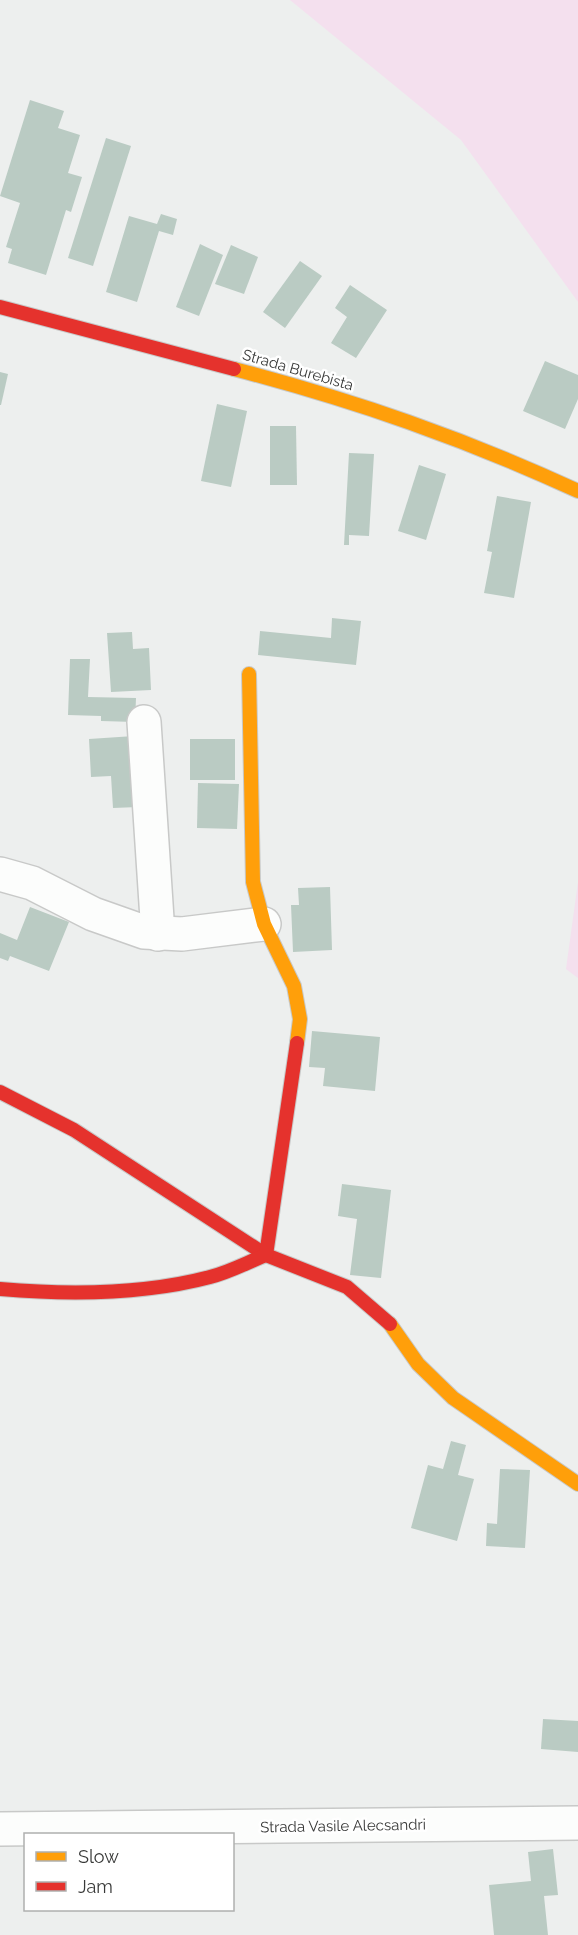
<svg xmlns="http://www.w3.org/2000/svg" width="578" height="1935" font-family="Raleway,sans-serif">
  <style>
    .green { fill: #f4e0ee }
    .building { fill: #bacbc3 }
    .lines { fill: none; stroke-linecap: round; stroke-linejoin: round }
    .street-casing { stroke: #c8c9c8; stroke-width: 36 }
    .slow-casing { stroke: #c8c9c8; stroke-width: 16 }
    .jam-casing { stroke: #c8c9c8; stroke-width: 16 }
    .street { stroke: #fcfdfc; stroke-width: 33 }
    .slow { stroke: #ff9f0a; stroke-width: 14 }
    .jam { stroke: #e5322d; stroke-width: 14 }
    .labels { text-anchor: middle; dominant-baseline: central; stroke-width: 5; stroke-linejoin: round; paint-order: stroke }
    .street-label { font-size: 15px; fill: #383938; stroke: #fff }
  </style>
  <rect width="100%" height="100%" fill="#edefee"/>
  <g class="green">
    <polygon points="290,0 578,0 578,302 461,140"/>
    <polygon points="578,882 578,978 566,969"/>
  </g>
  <g class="building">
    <polygon points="30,100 64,111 58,128 80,135 68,173 82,177 71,212 66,210 46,275 8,263 12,249 6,247 20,203 0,196"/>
    <polygon points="106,138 131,146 93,266 68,258"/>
    <polygon points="161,214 177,219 173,235 159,231 137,302 106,292 129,216 157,224"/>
    <polygon points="200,244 223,255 199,316 176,307"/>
    <polygon points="231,245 258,257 244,294 215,284"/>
    <polygon points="300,261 322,276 285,328 263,312"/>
    <polygon points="350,285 387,310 356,358 331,343 347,317 335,308"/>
    <polygon points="545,361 578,375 578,399 565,429 523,411"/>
    <polygon points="0,372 8,374 1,405 0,405"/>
    <polygon points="217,404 247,411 231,487 201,481"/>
    <polygon points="270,426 296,426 297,485 270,485"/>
    <polygon points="349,453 374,454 369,536 349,535 349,545 344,545"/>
    <polygon points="419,465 446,474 426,540 398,531"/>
    <polygon points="497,496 531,502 514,598 484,593 492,552 487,551"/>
    <polygon points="332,618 361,621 356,665 258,655 260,631 331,638"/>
    <polygon points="132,632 133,649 149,648 151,690 111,692 107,633"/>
    <polygon points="70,659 90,659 88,697 136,698 135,722 101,721 101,716 68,715"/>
    <polygon points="134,736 138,807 113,808 111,776 91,777 89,739"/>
    <rect x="190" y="739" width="45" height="41"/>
    <polygon points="198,783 239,784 237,829 197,828"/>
    <polygon points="330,887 332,950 293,952 291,905 299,905 298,888"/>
    <polygon points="30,907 69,922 49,971 10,956 8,961 0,958 0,933 17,940"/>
    <polygon points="312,1031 380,1037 375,1091 323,1086 325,1068 309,1067"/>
    <polygon points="342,1184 391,1190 381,1278 350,1275 357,1219 338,1216"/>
    <polygon points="451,1441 466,1445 458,1475 474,1479 457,1541 411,1528 428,1465 443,1469"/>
    <polygon points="500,1469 530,1470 525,1548 486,1546 487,1523 497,1524"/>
    <polygon points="543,1719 578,1721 578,1752 541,1749"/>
    <polygon points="553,1849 558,1895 544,1896 548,1935 494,1935 489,1885 531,1881 528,1852"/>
  </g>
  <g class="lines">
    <defs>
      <g id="street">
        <polyline points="144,722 158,934"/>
        <polyline points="0,874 32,883 93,914 144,932 182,934 264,924"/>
        <polyline points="0,1829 578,1823"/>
      </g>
      <g id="slow">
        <path d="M 234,369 C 356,401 463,438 578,491"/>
        <polyline points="249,674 253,882 264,924 294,986 300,1019 297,1043"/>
        <polyline points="390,1324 418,1364 453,1398 578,1484"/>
      </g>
      <g id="jam">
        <polyline points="0,307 234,369"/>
        <polyline points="0,1092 74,1130 266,1255 347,1287 390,1324"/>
        <path d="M 0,1289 C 70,1295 142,1295 210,1277 C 230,1272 248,1262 266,1255 L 297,1043"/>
      </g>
    </defs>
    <use href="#street" class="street-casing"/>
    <use href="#slow" class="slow-casing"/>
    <use href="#jam" class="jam-casing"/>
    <use href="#street" class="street"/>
    <use href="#slow" class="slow"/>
    <use href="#jam" class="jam"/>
  </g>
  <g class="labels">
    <g class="street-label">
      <text transform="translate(298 370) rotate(16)">Strada Burebista</text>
      <text transform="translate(343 1826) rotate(-1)">Strada Vasile Alecsandri</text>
    </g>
  </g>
  <rect x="24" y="1833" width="210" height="78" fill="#ffffff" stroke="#afb0af" stroke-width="1.5"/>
  <rect x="36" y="1852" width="30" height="9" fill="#ff9f0a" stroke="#afb0af" stroke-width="1.5"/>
  <text x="78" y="1863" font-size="18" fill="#383938">Slow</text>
  <rect x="36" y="1882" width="30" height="9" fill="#e5322d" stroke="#afb0af" stroke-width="1.5"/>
  <text x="78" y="1893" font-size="18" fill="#383938">Jam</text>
</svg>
